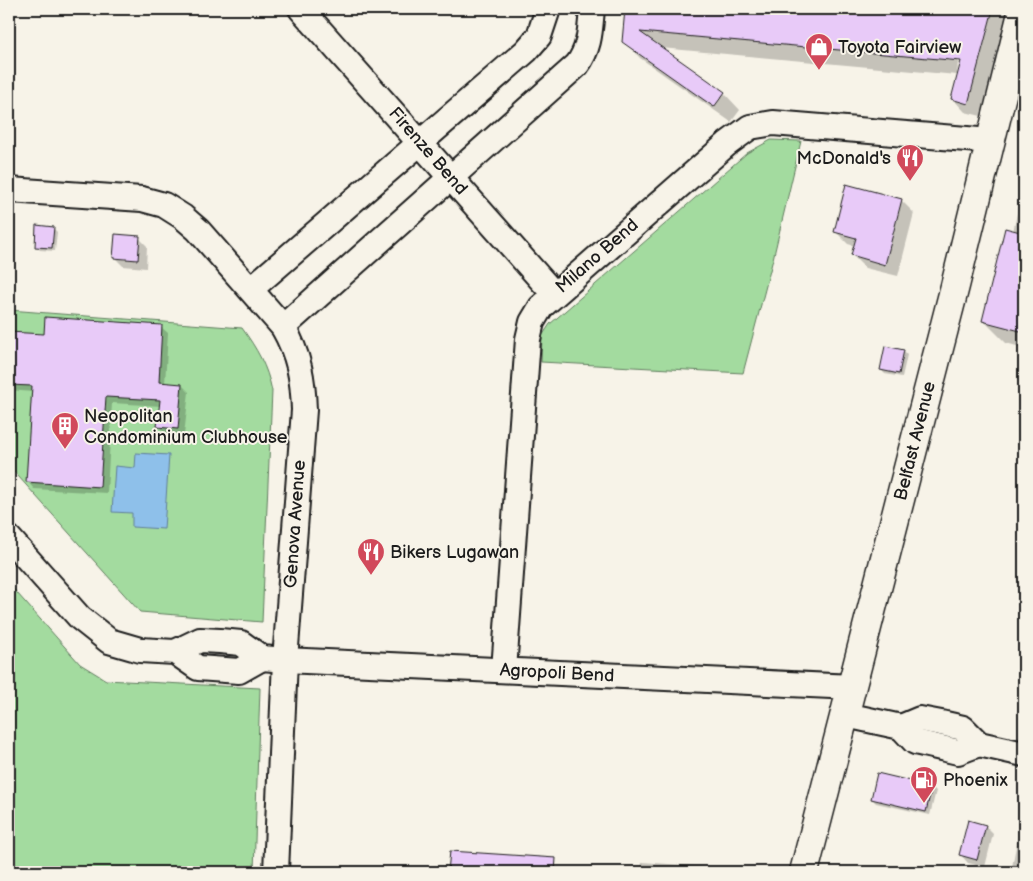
<svg xmlns="http://www.w3.org/2000/svg" width="1033" height="881" font-family="'Balsamiq Sans',sans-serif">
  <style>
    .green { fill: #a3db9f; stroke: #607c5e }
    .water { fill: #8ec0ea; stroke: #607e98 }
    .shadow { fill: #0003 }
    .building { fill: #e8caf8; stroke: #1c1c1c }
    .lines { fill: none; stroke-linecap: round; stroke-linejoin: round }
    .minor-casing { stroke: #1c1c1c; stroke-width: 28 }
    .major-casing { stroke: #1c1c1c; stroke-width: 31 }
    .minor { stroke: #f7f3e8; stroke-width: 24 }
    .major { stroke: #f7f3e8; stroke-width: 28 }
    .labels { text-anchor: middle; dominant-baseline: central; stroke-width: 4; stroke-linejoin: round; paint-order: stroke }
    .poi-label { font-size: 18px; fill: #1c1c1c; stroke: #f7f3e8; text-anchor: start }
    .street-label { font-size: 18px; fill: #1c1c1c; stroke: #f7f3e8 }
  </style>
  <rect width="100%" height="100%" fill="#f7f3e8"/>
  <filter id="ink" filterUnits="userSpaceOnUse"><feTurbulence type="fractalNoise" baseFrequency=".02" numOctaves="2"/><feDisplacementMap in="SourceGraphic" scale="10" xChannelSelector="R" yChannelSelector="G"/><feConvolveMatrix kernelMatrix="1 2 1 2 8 2 1 2 1" color-interpolation-filters="sRGB"/></filter>
  <g filter="url(#ink)">
    <g class="green">
      <polygon points="771,140 801,141 773,259 743,373 541,362 542,336 550,324 747,153"/>
      <path d="M 9,310 L 242,328 C 257,349 267,366 272,391 L 262,622 L 140,612 L 9,466 Z"/>
      <polygon points="9,584 80,664 106,680 260,688 254,872 9,872"/>
    </g>
    <polygon class="water" points="136,453 169,455 164,529 132,527 132,513 112,512 115,466 135,468"/>
    <g class="shadow">
      <polygon points="626,9 962,9 957,75 661,48 724,93 740,110 731,122 640,58 624,41"/>
      <polygon points="976,9 1008,9 981,116 965,112 953,99"/>
      <polygon points="1024,181 1024,348 1006,343 984,321 1013,232"/>
      <polygon points="901,200 914,213 898,276 865,268 852,255 855,246 848,244 836,232"/>
      <polygon points="53,228 57,232 55,251 40,250 36,246"/>
      <polygon points="139,238 147,246 146,268 123,266 115,258"/>
      <polygon points="161,327 168,333 165,384 182,385 189,392 184,435 165,433 159,427 161,406 112,403 107,493 34,489 28,482 33,392 9,390 9,333 45,336"/>
      <polygon points="903,351 907,355 902,377 885,374 881,370"/>
      <polygon points="932,787 936,791 930,815 876,803 872,799"/>
      <polygon points="985,826 993,834 985,867 968,863 960,854"/>
      <polygon points="1020,826 1024,827 1024,872 1011,872"/>
      <polygon points="451,852 552,871 552,872 450,872"/>
      <polygon points="642,862 708,867 712,872 641,872"/>
    </g>
    <g class="building">
      <polygon points="625,9 993,9 968,104 951,99 961,61 640,32 725,92 714,107 622,42"/>
      <polygon points="846,184 902,199 885,265 851,255 856,238 834,232"/>
      <polygon points="36,225 54,227 52,248 35,247"/>
      <polygon points="1005,228 1024,233 1024,332 982,321"/>
      <polygon points="115,234 140,236 138,260 113,258"/>
      <polygon points="45,317 162,325 159,382 182,384 178,429 157,427 160,400 106,397 100,487 26,482 32,386 9,385 9,332 44,334"/>
      <polygon points="885,346 904,350 899,374 880,370"/>
      <polygon points="877,773 932,786 926,812 871,799"/>
      <polygon points="968,820 986,825 977,860 959,855"/>
      <polygon points="450,851 556,858 555,872 448,872"/>
    </g>
    <g class="lines">
      <defs>
        <g id="minor">
          <polyline points="301,9 554,294"/>
          <path d="M 9,190 L 142,199 L 164,205 L 183,217 L 198,230 L 283,327 C 299,355 303,379 304,410 L 285,660 L 276,872"/>
          <polyline points="251,289 526,51 539,36 548,9"/>
          <path d="M 283,327 L 577,65 C 590,48 590,30 592,9"/>
          <polyline points="9,538 80,618 109,641 140,650 175,652 198,668 239,671 262,658"/>
          <polyline points="175,652 200,640 220,641 241,643 262,658 285,660 853,687"/>
          <polyline points="504,670 528,339 532,322 541,307 727,144 750,127 773,123 991,141"/>
          <polyline points="846,715 901,727 915,742 937,747 958,752 979,744"/>
          <polyline points="901,727 920,719 941,723 963,728 979,744 1024,754"/>
        </g>
        <polyline id="major" points="804,872 955,286 1023,9"/>
      </defs>
      <use href="#minor" class="minor-casing"/>
      <use href="#major" class="major-casing"/>
      <use href="#minor" class="minor"/>
      <use href="#major" class="major"/>
    </g>
  </g>
  <defs>
    <symbol id="shop-pin" viewBox="-11 -11 22 30"><path d="M0 17L-7.5 6A9.5 9.5 0 1 1 7.5 6Z" fill="#d1495b" stroke="#f7f3e8"/><path d="M-5-2.5h2.3a2.7 3.5 0 0 1 5.4 0H5L5.5 6h-11ZM-1.5-2.5h3a1.5 2.3 0 0 0-3 0Z" fill="#fff"/></symbol>
    <symbol id="restaurant-pin" viewBox="-11 -11 22 30"><path d="M0 17L-7.5 6A9.5 9.5 0 1 1 7.5 6Z" fill="#d1495b" stroke="#f7f3e8"/><path d="M-5-6h1v4h1v-4h1v4h1v-4h1v5L-1.5 .5V6h-2V.5L-5-1ZM5-6V6H3V1.5H1.5Q1.5-4 5-6Z" fill="#fff"/></symbol>
    <symbol id="building-pin" viewBox="-11 -11 22 30"><path d="M0 17L-7.5 6A9.5 9.5 0 1 1 7.5 6Z" fill="#d1495b" stroke="#f7f3e8"/><path d="M-4-6H4V6H1V3H-1V6H-4ZM-2.5-4.3h1.7v1.8h-1.7ZM.8-4.3h1.7v1.8H.8ZM-2.5-1h1.7V.8h-1.7ZM.8-1h1.7V.8H.8Z" fill="#fff"/></symbol>
    <symbol id="fuel-pin" viewBox="-11 -11 22 30"><path d="M0 17L-7.5 6A9.5 9.5 0 1 1 7.5 6Z" fill="#d1495b" stroke="#f7f3e8"/><path d="M-5.5-6h7V0h2V4h1.3V-2.5L3-4.5l.8-.8L6-3V5H2.5V1h-1V6h-7ZM-4.2-4.7v3.2H.2V-4.7Z" fill="#fff"/></symbol>
  </defs>
  <g fill-rule="evenodd">
    <use href="#shop-pin" x="803" y="31" width="32" height="43"/>
    <use href="#restaurant-pin" x="894" y="142" width="32" height="43"/>
    <use href="#building-pin" x="49" y="410" width="32" height="43"/>
    <use href="#restaurant-pin" x="355" y="536" width="32" height="43"/>
    <use href="#fuel-pin" x="908" y="764" width="32" height="43"/>
  </g>
  <g class="labels">
    <g class="poi-label">
      <text x="838" y="47">Toyota Fairview</text>
      <text x="891" y="158" text-anchor="end">McDonald's</text>
      <text x="84" y="416">Neopolitan<tspan x="84" dy="21">Condominium Clubhouse</tspan></text>
      <text x="390" y="552">Bikers Lugawan</text>
      <text x="943" y="780">Phoenix</text>
    </g>
    <g class="street-label">
      <text transform="translate(428 151) rotate(49)">Firenze Bend</text>
      <text transform="translate(597 256) rotate(-41)">Milano Bend</text>
      <text transform="translate(915 441) rotate(-76)">Belfast Avenue</text>
      <text transform="translate(295 524) rotate(-86)">Genova Avenue</text>
      <text transform="translate(557 673) rotate(3)">Agropoli Bend</text>
    </g>
  </g>
  <rect width="1033" height="881" fill="none" stroke="#f7f3e8" stroke-width="30"/>
  <rect x="15" y="15" width="1003" height="851" fill="none" stroke="#1c1c1c" stroke-width="2" filter="url(#ink)"/>
</svg>
